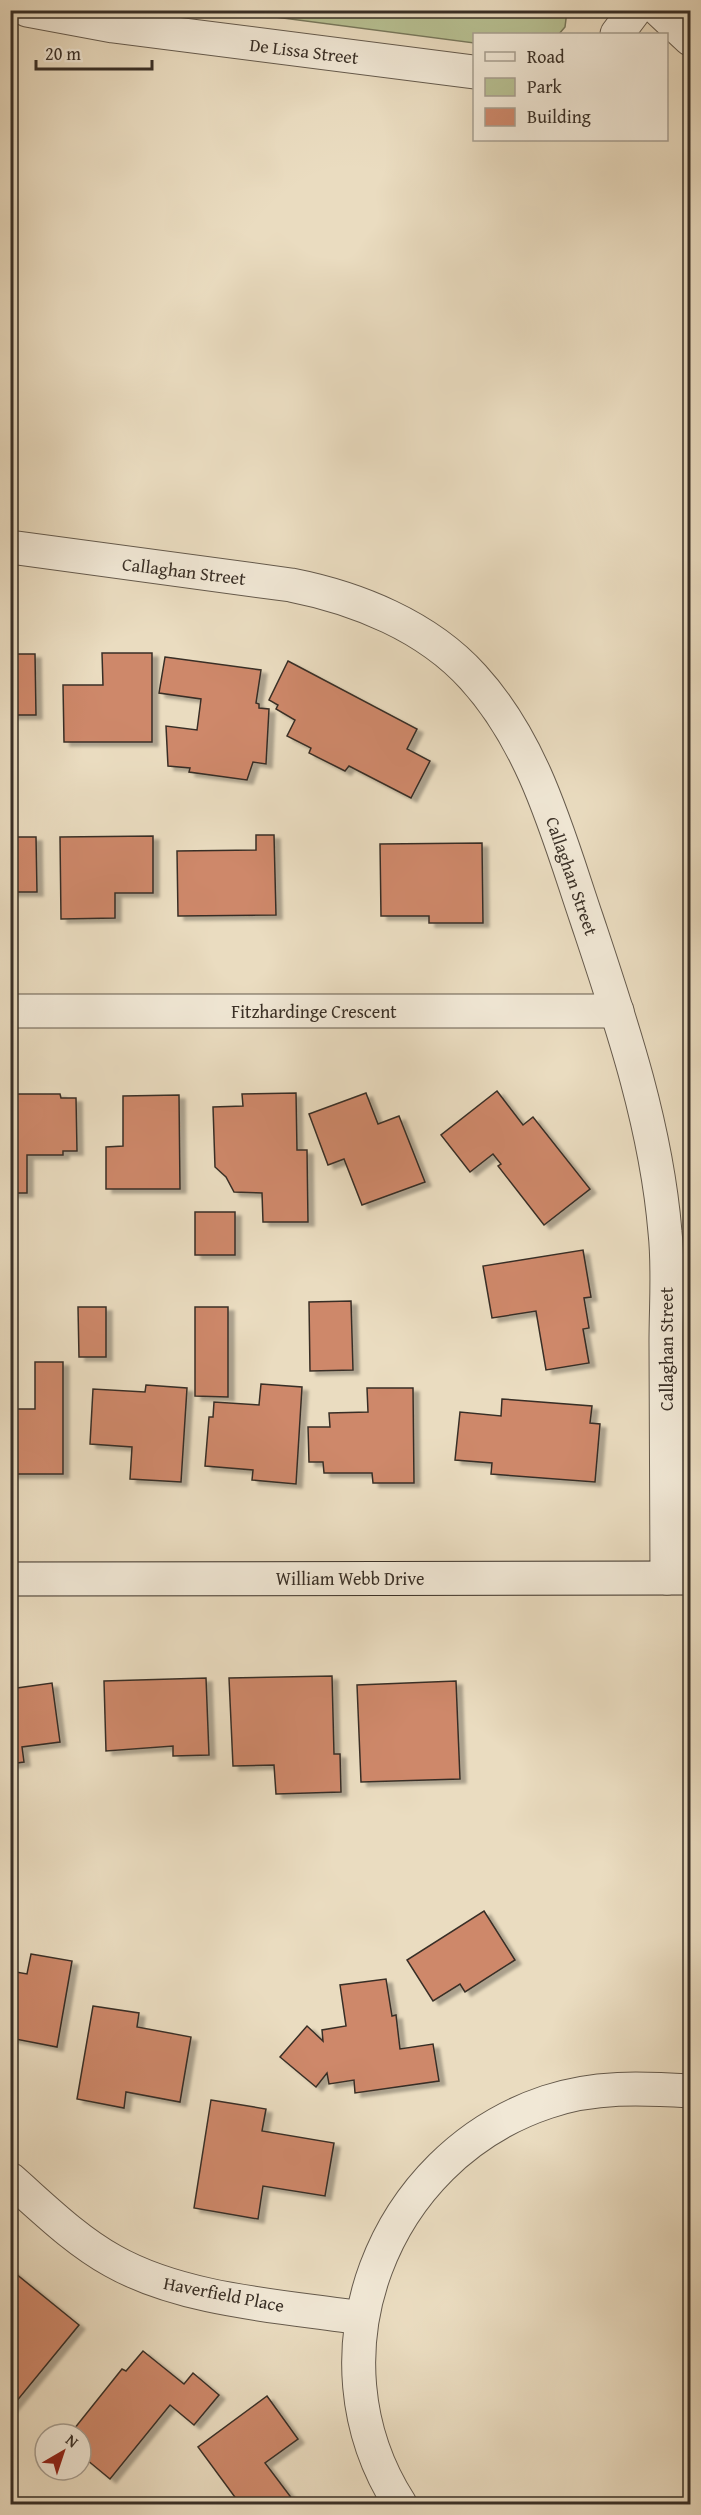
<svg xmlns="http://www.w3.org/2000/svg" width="701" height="2515" font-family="'Gentium Book Plus',serif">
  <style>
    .green { fill: #b7c092; stroke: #78785c; stroke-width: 1.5 }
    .building { fill: #ce886b; stroke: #392f26; stroke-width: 1.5; filter: url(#shadow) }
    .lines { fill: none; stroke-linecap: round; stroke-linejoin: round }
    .minor-casing { stroke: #655a4c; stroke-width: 35 }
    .tertiary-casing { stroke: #655a4c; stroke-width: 35 }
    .secondary-casing { stroke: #392f26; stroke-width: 35 }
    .minor { stroke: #f1e8d6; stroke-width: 33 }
    .tertiary { stroke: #f1e8d6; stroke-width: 33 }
    .secondary { stroke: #f1e8d6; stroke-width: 33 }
    .labels { text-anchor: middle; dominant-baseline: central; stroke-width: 4.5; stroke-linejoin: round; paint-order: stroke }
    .street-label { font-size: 18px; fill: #392f26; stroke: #f1e8d6 }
  </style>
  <defs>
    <filter id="shadow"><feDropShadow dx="6" dy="4" stdDeviation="1.5" flood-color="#0004"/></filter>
  </defs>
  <rect width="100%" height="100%" fill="#eadcc0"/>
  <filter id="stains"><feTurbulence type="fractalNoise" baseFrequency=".00333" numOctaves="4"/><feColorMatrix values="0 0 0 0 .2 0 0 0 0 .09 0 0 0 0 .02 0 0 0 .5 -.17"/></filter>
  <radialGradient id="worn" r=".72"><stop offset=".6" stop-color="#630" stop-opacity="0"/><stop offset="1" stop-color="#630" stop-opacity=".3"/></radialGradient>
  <polygon class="green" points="229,11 567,11 565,27 559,34 474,34 474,43"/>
  <g class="building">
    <polygon points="102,653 152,653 152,742 64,742 63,685 103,685"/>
    <polygon points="10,654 35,654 36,715 10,715"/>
    <polygon points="165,657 261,670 256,703 259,704 259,708 269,709 266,764 253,762 247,780 189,772 190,768 168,766 166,726 197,730 201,699 159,693"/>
    <polygon points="288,661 417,729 407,749 430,761 411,798 349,766 345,771 309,753 311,748 287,736 295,720 276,709 278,705 269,700"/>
    <polygon points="256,835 274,835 276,915 178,916 177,851 256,850"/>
    <polygon points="153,836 153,893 115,893 115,918 61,919 60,837"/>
    <polygon points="10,837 36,837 37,892 10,892"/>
    <polygon points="482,843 483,923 429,923 429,916 381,916 380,844"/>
    <polygon points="497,1091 523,1125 533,1117 590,1189 544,1225 498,1166 501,1164 493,1154 470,1172 441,1135"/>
    <polygon points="296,1093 297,1150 307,1150 308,1222 263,1222 262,1193 234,1192 226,1177 215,1167 213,1107 243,1106 242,1094"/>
    <polygon points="366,1093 378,1124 399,1116 425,1182 362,1205 344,1159 328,1165 309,1114"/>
    <polygon points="10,1094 60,1094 61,1098 76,1098 77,1151 63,1151 63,1155 27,1155 27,1193 10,1193"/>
    <polygon points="179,1095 180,1189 106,1189 106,1147 123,1146 123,1096"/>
    <rect x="195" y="1212" width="40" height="43"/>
    <polygon points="583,1250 591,1297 584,1298 589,1328 583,1329 589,1363 546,1370 536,1311 492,1318 483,1266"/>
    <polygon points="351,1301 353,1370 310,1371 309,1302"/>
    <polygon points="78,1307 106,1307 106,1357 79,1357"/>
    <polygon points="195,1307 228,1307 228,1397 195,1396"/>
    <polygon points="35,1362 63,1362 63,1474 10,1474 10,1409 35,1409"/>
    <polygon points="261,1384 302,1387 296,1484 252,1480 253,1470 205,1466 209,1417 213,1417 214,1402 259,1405"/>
    <polygon points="146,1385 187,1388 181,1482 130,1479 132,1447 90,1444 93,1389 145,1392"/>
    <polygon points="367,1388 413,1388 414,1483 373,1483 372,1473 324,1473 323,1462 309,1462 308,1427 330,1427 329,1413 368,1412"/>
    <polygon points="502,1399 592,1406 590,1423 600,1424 595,1482 491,1474 492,1463 455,1460 460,1412 501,1416"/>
    <polygon points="332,1676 334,1754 340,1754 341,1792 276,1794 274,1765 233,1766 229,1678"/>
    <polygon points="206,1678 209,1755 173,1756 173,1746 106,1751 104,1681"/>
    <polygon points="456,1681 460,1779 361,1782 357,1685"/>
    <polygon points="52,1683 60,1742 22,1747 24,1762 10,1764 10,1689"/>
    <polygon points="484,1911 515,1960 465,1992 460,1984 433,2001 407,1960"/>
    <polygon points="31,1954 72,1961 57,2047 10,2038 10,1971 27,1974"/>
    <polygon points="386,1979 392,2016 396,2015 400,2049 433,2044 439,2081 355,2093 354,2080 329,2084 327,2073 316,2087 280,2057 307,2026 323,2041 322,2030 346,2026 340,1985"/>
    <polygon points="93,2006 139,2013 137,2027 191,2037 180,2102 126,2092 124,2108 77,2099"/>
    <polygon points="211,2100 266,2109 262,2131 334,2143 325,2196 263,2186 258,2219 194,2208"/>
    <polygon points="10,2269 79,2325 11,2408 10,2407"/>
    <polygon points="143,2351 184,2384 193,2373 219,2395 194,2425 170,2405 110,2479 81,2455 81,2434 70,2434 122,2369 126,2371"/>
    <polygon points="267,2396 298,2439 265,2463 296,2504 240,2504 198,2447"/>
  </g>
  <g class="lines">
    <defs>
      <g id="minor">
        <polyline points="27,10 113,26 474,72"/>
        <polyline points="617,34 635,10"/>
        <path d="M 10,547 L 291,585 C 357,598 427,626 473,677 C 535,745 558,835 587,920 C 621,1022 656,1124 665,1232 C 669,1268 666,1305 666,1342 C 666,1420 666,1499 667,1578"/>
        <polyline points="10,1011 617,1011"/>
        <path d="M 10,2179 C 43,2208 75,2240 113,2261 C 184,2301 282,2306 361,2318"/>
        <path d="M 400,2504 C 305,2356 382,2157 547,2102 C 594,2086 642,2088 690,2091"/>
      </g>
      <polyline id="tertiary" points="659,10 690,39"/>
      <polyline id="secondary" points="10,1579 690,1578"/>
    </defs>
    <use href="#minor" class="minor-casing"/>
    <use href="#tertiary" class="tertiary-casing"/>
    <use href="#secondary" class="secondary-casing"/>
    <use href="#minor" class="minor"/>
    <use href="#tertiary" class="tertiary"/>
    <use href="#secondary" class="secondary"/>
  </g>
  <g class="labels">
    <g class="street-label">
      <text transform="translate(304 51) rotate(7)">De Lissa Street</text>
      <text transform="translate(184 571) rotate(7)">Callaghan Street</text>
      <text transform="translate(572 876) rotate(71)">Callaghan Street</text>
      <text x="314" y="1011">Fitzhardinge Crescent</text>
      <text transform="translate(666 1349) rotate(-90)">Callaghan Street</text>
      <text x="350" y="1578">William Webb Drive</text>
      <text transform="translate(224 2294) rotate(11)">Haverfield Place</text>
    </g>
  </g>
  <rect width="701" height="2515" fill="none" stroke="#eadcc0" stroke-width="36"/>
  <rect x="12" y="12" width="677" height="2491" fill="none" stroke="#392f26" stroke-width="3"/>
  <rect x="18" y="18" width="665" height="2479" fill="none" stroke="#392f26" stroke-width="1.5"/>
  <rect x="473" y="33" width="195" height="108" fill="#f1e8d6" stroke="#a79e90" stroke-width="1.5"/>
  <rect x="485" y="52" width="30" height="9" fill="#f1e8d6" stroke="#a79e90" stroke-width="1.5"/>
  <text x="527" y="63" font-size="18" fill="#392f26">Road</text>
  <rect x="485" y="78" width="30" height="18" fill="#b7c092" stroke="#a79e90" stroke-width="1.5"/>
  <text x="527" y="93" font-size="18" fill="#392f26">Park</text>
  <rect x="485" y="108" width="30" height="18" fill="#ce886b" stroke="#a79e90" stroke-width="1.5"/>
  <text x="527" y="123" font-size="18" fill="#392f26">Building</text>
  <g transform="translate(63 2452) rotate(39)"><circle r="28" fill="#f1e8d6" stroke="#a79e90" stroke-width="1.5"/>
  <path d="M0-4.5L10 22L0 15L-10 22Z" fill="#8f2418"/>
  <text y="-9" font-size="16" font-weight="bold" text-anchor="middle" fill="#392f26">N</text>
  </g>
  <path d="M36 60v9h116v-9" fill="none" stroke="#392f26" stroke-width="3"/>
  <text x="45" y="60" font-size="18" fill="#392f26" stroke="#f1e8d6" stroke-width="4.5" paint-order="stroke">20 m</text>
  <rect width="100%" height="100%" filter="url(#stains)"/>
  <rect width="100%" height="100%" fill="url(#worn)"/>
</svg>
